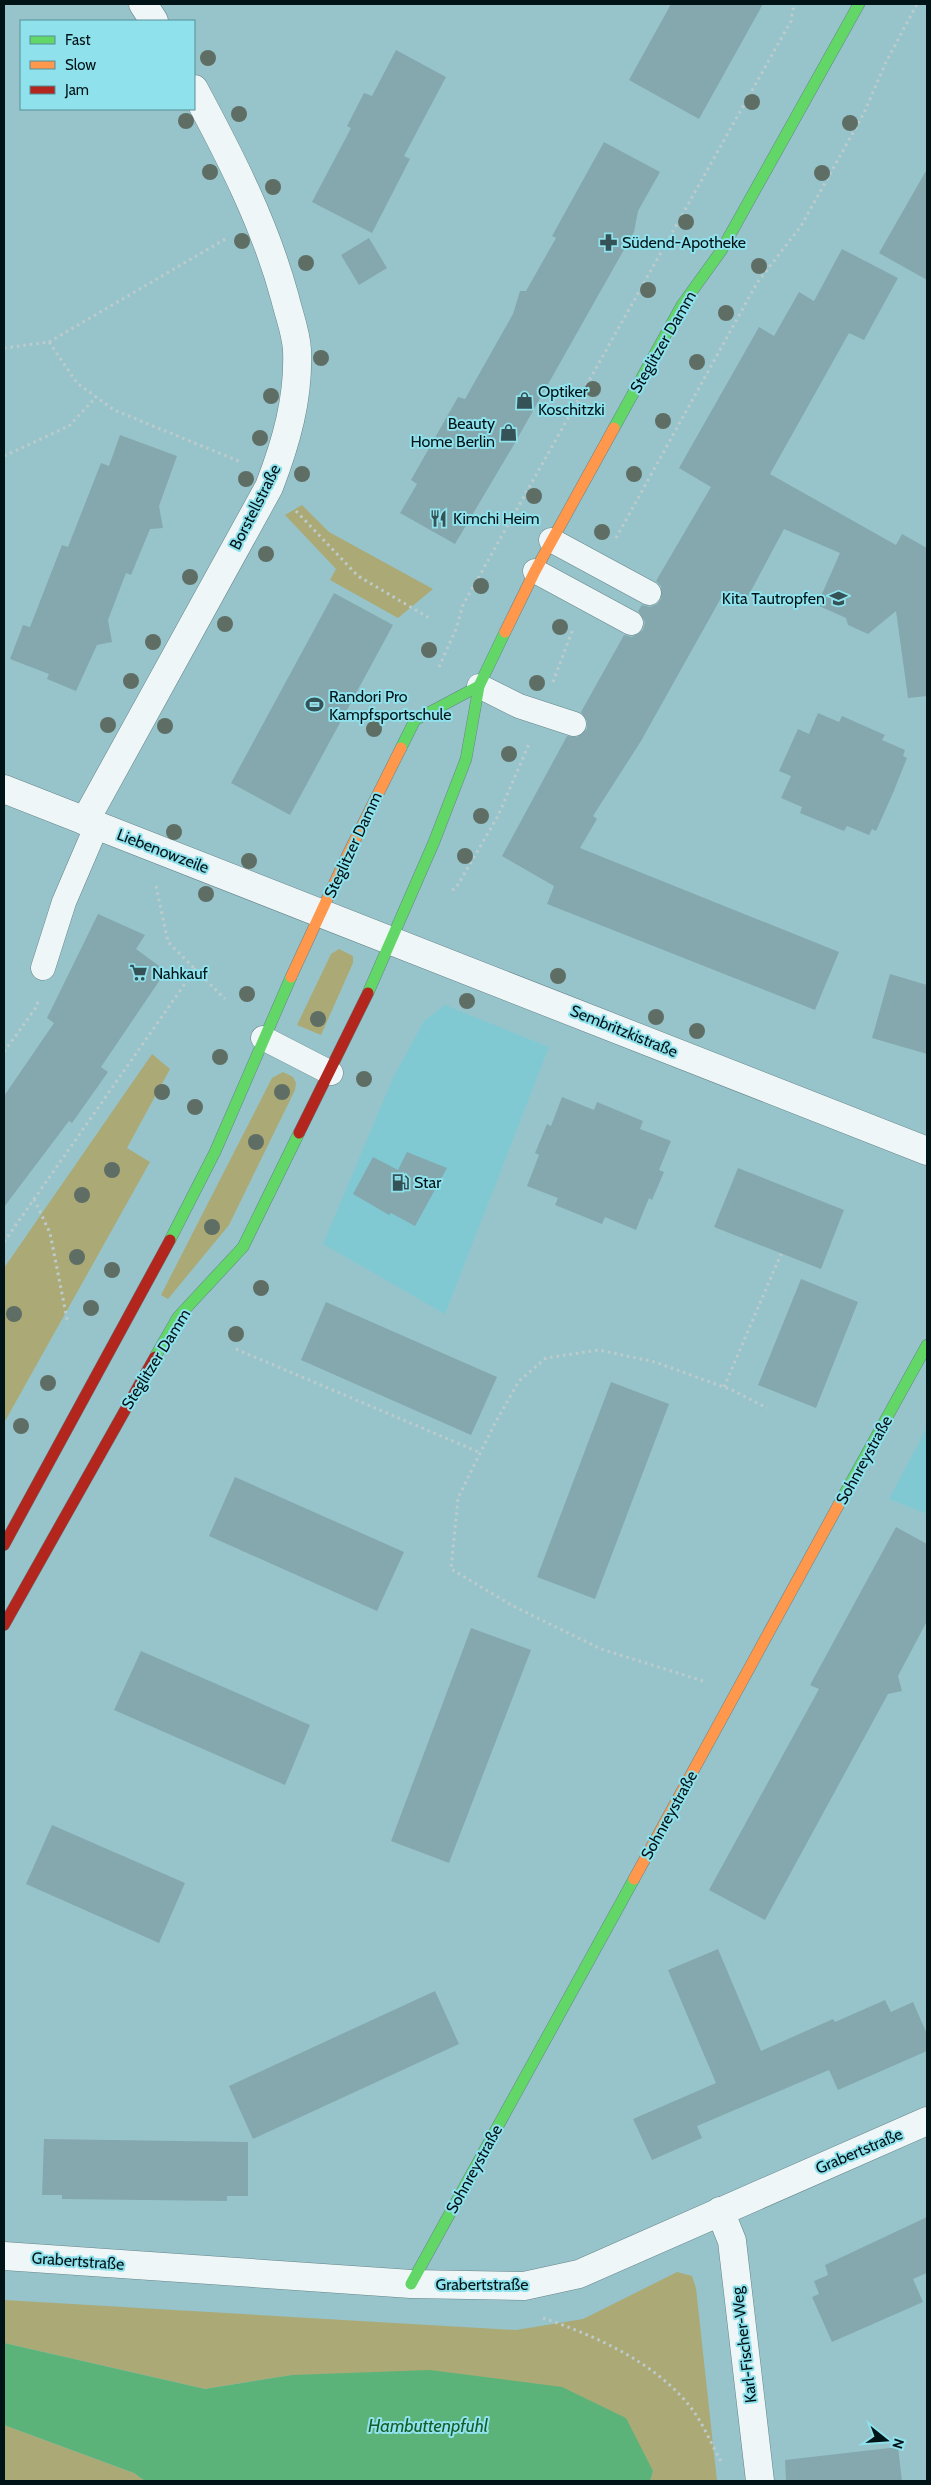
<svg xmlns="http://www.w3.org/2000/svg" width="931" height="2485" font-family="Cabin,sans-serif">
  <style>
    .built { fill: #80c9d3 }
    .green { fill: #abaa76 }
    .water { fill: #5cb37a }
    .building { fill: #84a8ad }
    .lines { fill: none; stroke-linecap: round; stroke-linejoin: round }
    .lane-casing { stroke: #64858a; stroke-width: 25 }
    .street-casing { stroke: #64858a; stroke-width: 29 }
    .fast-casing { stroke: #64858a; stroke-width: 12 }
    .slow-casing { stroke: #64858a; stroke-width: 12 }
    .jam-casing { stroke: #64858a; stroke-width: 12 }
    .path { stroke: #bdcbcd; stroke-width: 3; stroke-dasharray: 2.5 4; stroke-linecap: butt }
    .lane { stroke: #eff6f7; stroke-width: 24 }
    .street { stroke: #eff6f7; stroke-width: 28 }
    .fast { stroke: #63d668; stroke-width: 11 }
    .slow { stroke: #ff974d; stroke-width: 11 }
    .jam { stroke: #b3261e; stroke-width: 11 }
    .tree { fill: #5f6e65 }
    .labels { text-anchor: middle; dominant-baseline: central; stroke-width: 4; stroke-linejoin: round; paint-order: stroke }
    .poi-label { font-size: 16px; fill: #001417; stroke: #8fe1ec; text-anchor: start }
    .street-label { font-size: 16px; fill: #001417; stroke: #8fe1ec }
    .water-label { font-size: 18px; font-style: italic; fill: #155d26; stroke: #8fe1ec }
  </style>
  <rect width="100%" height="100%" fill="#97c4ca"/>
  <g class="built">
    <polygon points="445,1005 549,1047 445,1314 323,1244 393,1078 424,1021"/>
    <polygon points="927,1427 927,1514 889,1499"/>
  </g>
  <g class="green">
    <polygon points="302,505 329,532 433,589 398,618 330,580 336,569 285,515"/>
    <polygon points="339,949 353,956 353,963 321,1035 297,1025 331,954"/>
    <polygon points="152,1054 170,1069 127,1148 150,1162 4,1423 4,1268"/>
    <polygon points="283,1072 293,1077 296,1083 295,1090 229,1225 168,1299 161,1295 272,1078"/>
    <polygon points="677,2272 692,2276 696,2288 717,2481 650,2481 653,2470 292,2375 205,2389 4,2343 4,2300 516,2330 583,2319"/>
    <polygon points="4,2425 134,2473 145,2481 4,2481"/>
  </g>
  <polygon class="water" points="4,2343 205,2389 292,2375 430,2370 562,2387 626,2418 653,2471 650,2481 145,2481 134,2473 4,2425"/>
  <g class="building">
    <polygon points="671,4 763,4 699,119 629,80"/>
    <polygon points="396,50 446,77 404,156 410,159 372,233 312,202 351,128 347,126 364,93 372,96"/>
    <polygon points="604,142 660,172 638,211 634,232 512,448 455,544 400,513 417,484 411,480 458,397 465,399 513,314 520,291 526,291 556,238 552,236"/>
    <polygon points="927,169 927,280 879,253"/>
    <polygon points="369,238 387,268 359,285 341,255"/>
    <polygon points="842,249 898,278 864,340 849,333 770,474 896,545 902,534 927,548 927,696 908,698 896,611 868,634 848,625 846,618 817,605 840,553 784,529 745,602 739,599 734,606 721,598 641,741 593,816 597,819 580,848 839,952 815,1010 547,904 554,886 502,856 567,736 577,737 587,729 587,721 581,712 624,635 632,637 643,630 645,622 638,611 642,605 650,607 657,604 661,599 661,586 656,581 711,487 679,468 759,327 774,336 799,292 814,301"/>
    <polygon points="120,435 177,456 159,506 163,528 150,529 131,575 126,573 108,620 112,642 97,645 76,691 47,679 49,674 10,659 23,625 30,627 62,545 68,547 101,463 109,466"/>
    <polygon points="334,593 393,625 290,815 231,783"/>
    <polygon points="818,713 839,722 842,716 885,735 882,740 905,750 903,756 907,758 893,793 876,831 872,829 869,835 847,826 844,831 800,813 802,807 781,798 791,776 779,771 798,729 809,734"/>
    <polygon points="98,914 145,935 136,949 166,971 101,1067 108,1072 72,1123 69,1121 4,1207 4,1096 54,1023 47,1018"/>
    <polygon points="890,974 927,985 927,1054 872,1038"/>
    <polygon points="562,1097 594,1110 597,1102 643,1121 640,1129 671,1141 659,1170 664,1172 652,1200 649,1198 636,1230 605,1217 602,1224 555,1205 558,1198 527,1186 539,1155 535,1153 547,1124 551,1126"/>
    <polygon points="407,1152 447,1168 415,1226 391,1213 389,1215 353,1194 373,1157 398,1170"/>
    <polygon points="738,1168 844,1210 821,1269 714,1227"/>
    <polygon points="801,1279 858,1302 816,1408 758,1385"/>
    <polygon points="326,1302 497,1377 471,1435 301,1360"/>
    <polygon points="611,1382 669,1404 595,1599 537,1577"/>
    <polygon points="235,1477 404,1552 377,1611 209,1536"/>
    <polygon points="896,1527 927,1544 927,1621 898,1676 902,1691 888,1694 765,1920 709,1890 819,1689 810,1685"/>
    <polygon points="471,1628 531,1650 449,1863 391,1841"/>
    <polygon points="141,1651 310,1725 285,1785 114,1710"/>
    <polygon points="52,1825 185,1883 159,1943 26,1884"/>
    <polygon points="718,1949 761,2051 833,2019 835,2022 885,2000 891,2012 913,2002 927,2034 927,2051 838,2090 829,2070 697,2126 702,2138 652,2160 633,2119 716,2083 668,1970"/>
    <polygon points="435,1991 459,2044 253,2139 229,2086"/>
    <polygon points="44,2139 248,2142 248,2196 227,2196 227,2201 62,2199 62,2195 42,2195"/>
    <polygon points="927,2217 927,2273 913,2279 923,2302 832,2342 812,2297 819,2294 814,2281 828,2275 825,2265"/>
    <polygon points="898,2447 902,2481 786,2481 785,2460"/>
  </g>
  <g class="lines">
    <defs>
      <g id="lane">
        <polyline points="551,540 649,593"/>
        <polyline points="535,571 631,623"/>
        <polyline points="479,686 519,706 574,724"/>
        <polyline points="43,968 64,902 97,825"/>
        <polyline points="263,1038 331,1073"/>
      </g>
      <g id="street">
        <polyline points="143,4 154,21"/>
        <polyline points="4,789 927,1151"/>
        <path d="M 85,821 L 269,487 C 286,443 299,398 297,350 C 296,332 289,315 285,298 C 265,224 230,156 194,89"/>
        <polyline points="720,2211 732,2241 760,2481"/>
        <polyline points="4,2256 411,2284 524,2286 579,2274 927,2121"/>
      </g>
      <g id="fast">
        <polyline points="614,428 682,305 721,251 859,4"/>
        <polyline points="401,748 415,720 479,686"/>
        <polyline points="368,993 434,842 466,759 479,686 505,632"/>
        <polyline points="170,1240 215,1152 291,977"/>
        <polyline points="155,1357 178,1317 243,1247 299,1133"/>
        <polyline points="839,1504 927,1345"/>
        <polyline points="411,2284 634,1879"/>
      </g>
      <g id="slow">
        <polyline points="505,632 535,571 614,428"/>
        <polyline points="291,977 348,854 401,748"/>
        <polyline points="634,1879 839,1504"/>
      </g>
      <g id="jam">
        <polyline points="299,1133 368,993"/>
        <polyline points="4,1545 170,1240"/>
        <polyline points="4,1625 155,1357"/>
      </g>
    </defs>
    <use href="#lane" class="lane-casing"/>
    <use href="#street" class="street-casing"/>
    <use href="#fast" class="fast-casing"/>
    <use href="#slow" class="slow-casing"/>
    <use href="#jam" class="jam-casing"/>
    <g class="path">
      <polyline points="49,342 227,238"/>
      <polyline points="4,348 49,342 77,383 114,410 241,462"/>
      <polyline points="4,456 69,426 96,397"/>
      <polyline points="296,511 358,576 431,619"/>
      <polyline points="616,538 757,283 801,226 864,113 886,62 917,4"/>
      <polyline points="439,667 456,629 463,605 791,21 794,4"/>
      <polyline points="553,682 573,629"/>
      <polyline points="156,886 168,942 225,999"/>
      <polyline points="452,890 456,888 498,816 529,744"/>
      <polyline points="4,1052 37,1006 38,1000"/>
      <polyline points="34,1199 50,1233 68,1324"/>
      <polyline points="4,1242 196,968"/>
      <polyline points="236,1349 481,1453"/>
      <polyline points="724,1387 781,1254"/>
      <polyline points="703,1681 601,1649 513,1606 451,1569 458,1498 494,1425 519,1381 546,1358 599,1350 655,1362 732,1390 767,1408"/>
      <path d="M 543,2318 C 596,2336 657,2363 692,2409 C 704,2425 712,2446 722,2463"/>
    </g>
    <use href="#lane" class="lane"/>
    <use href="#street" class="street"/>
    <use href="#fast" class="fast"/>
    <use href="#slow" class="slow"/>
    <use href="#jam" class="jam"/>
  </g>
  <g class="tree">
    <circle cx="208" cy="58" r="8"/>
    <circle cx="752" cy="102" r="8"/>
    <circle cx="239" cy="114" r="8"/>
    <circle cx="186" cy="121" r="8"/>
    <circle cx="850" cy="123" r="8"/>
    <circle cx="210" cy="172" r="8"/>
    <circle cx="822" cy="173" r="8"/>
    <circle cx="273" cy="187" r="8"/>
    <circle cx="686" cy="222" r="8"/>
    <circle cx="242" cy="241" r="8"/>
    <circle cx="306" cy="263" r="8"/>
    <circle cx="759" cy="266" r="8"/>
    <circle cx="648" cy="290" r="8"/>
    <circle cx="726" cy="313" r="8"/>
    <circle cx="321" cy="358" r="8"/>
    <circle cx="697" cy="362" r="8"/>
    <circle cx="593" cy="389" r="8"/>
    <circle cx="271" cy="396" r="8"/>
    <circle cx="663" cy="421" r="8"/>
    <circle cx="260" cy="438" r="8"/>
    <circle cx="302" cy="474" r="8"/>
    <circle cx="634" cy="474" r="8"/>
    <circle cx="246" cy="479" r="8"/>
    <circle cx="534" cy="496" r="8"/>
    <circle cx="602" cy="532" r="8"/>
    <circle cx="266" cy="554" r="8"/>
    <circle cx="190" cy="577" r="8"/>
    <circle cx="481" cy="586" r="8"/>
    <circle cx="225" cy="624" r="8"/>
    <circle cx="560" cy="627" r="8"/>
    <circle cx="153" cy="642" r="8"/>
    <circle cx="429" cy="650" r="8"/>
    <circle cx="131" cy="681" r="8"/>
    <circle cx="537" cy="683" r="8"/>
    <circle cx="108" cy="725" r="8"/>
    <circle cx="165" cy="726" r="8"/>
    <circle cx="374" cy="729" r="8"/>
    <circle cx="509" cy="754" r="8"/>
    <circle cx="481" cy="816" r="8"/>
    <circle cx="174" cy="832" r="8"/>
    <circle cx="465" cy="856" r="8"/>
    <circle cx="249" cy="861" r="8"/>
    <circle cx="206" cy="894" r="8"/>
    <circle cx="558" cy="976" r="8"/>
    <circle cx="247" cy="994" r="8"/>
    <circle cx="467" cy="1001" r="8"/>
    <circle cx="656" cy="1017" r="8"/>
    <circle cx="318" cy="1019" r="8"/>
    <circle cx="697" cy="1031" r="8"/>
    <circle cx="220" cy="1057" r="8"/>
    <circle cx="364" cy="1079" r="8"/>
    <circle cx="162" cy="1092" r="8"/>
    <circle cx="282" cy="1092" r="8"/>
    <circle cx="195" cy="1107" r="8"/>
    <circle cx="256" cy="1142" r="8"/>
    <circle cx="112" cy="1170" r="8"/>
    <circle cx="82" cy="1195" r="8"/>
    <circle cx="212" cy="1227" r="8"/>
    <circle cx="77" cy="1257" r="8"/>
    <circle cx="112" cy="1270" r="8"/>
    <circle cx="261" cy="1288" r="8"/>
    <circle cx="91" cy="1308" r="8"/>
    <circle cx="14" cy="1314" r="8"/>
    <circle cx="236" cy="1334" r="8"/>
    <circle cx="48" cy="1383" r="8"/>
    <circle cx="21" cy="1426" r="8"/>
  </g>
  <defs>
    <symbol id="pharmacy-bare" viewBox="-9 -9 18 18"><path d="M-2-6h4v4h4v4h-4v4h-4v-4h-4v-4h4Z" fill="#355256" stroke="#8fe1ec" stroke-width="2.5" paint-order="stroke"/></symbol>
    <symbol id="shop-bare" viewBox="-9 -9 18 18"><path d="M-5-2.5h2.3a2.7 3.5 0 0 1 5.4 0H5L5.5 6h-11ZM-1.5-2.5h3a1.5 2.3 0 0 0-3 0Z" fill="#355256" stroke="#8fe1ec" stroke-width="2.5" paint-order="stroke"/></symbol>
    <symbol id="restaurant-bare" viewBox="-9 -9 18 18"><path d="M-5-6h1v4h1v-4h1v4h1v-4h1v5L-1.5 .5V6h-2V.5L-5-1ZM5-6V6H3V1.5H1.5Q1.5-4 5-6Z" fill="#355256" stroke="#8fe1ec" stroke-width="2.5" paint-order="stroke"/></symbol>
    <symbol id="school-bare" viewBox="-9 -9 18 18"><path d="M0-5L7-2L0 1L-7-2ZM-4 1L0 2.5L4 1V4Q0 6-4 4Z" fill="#355256" stroke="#8fe1ec" stroke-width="2.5" paint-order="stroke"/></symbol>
    <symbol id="stadium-bare" viewBox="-9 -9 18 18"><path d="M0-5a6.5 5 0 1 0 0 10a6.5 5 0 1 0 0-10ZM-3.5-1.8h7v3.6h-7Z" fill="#355256" stroke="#8fe1ec" stroke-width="2.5" paint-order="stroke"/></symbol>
    <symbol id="supermarket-bare" viewBox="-9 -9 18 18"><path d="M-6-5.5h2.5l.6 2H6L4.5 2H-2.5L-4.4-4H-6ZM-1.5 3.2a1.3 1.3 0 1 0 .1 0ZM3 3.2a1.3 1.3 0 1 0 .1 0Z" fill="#355256" stroke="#8fe1ec" stroke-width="2.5" paint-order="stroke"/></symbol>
    <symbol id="fuel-bare" viewBox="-9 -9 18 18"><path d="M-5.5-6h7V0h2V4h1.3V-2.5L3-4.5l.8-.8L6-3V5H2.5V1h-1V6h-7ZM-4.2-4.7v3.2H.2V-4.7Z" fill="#355256" stroke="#8fe1ec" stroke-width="2.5" paint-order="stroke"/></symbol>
  </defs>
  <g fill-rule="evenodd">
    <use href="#pharmacy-bare" x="596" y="230" width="25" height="25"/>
    <use href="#shop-bare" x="512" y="388" width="25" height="25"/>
    <use href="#shop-bare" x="496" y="420" width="25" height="25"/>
    <use href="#restaurant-bare" x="426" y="506" width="25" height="25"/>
    <use href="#school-bare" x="826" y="586" width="25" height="25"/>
    <use href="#stadium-bare" x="302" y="692" width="25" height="25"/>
    <use href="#supermarket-bare" x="126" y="960" width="25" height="25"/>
    <use href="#fuel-bare" x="388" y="1170" width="25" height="25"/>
  </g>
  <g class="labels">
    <g class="poi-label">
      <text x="622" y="242">Südend-Apotheke</text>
      <text x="538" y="391">Optiker<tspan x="538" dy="18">Koschitzki</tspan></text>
      <text x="495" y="423" text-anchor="end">Beauty<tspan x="495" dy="18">Home Berlin</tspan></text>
      <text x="453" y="518">Kimchi Heim</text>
      <text x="825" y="598" text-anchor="end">Kita Tautropfen</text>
      <text x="329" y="696">Randori Pro<tspan x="329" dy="18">Kampfsportschule</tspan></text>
      <text x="152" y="973">Nahkauf</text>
      <text x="414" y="1182">Star</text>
    </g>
    <g class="street-label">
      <text transform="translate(663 342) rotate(-60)">Steglitzer Damm</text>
      <text transform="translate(255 507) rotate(-63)">Borstellstraße</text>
      <text transform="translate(353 845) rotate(-65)">Steglitzer Damm</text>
      <text transform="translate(163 851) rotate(21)">Liebenowzeile</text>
      <text transform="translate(624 1031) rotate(22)">Sembritzkistraße</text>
      <text transform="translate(156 1359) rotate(-58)">Steglitzer Damm</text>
      <text transform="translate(864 1460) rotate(-61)">Sohnreystraße</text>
      <text transform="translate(669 1815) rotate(-61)">Sohnreystraße</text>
      <text transform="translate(859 2151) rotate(-23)">Grabertstraße</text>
      <text transform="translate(474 2169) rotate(-61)">Sohnreystraße</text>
      <text transform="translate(78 2261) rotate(4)">Grabertstraße</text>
      <text x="482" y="2284">Grabertstraße</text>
      <text transform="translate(744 2345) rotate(-97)">Karl-Fischer-Weg</text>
    </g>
    <g class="water-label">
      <text x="428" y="2426">Hambuttenpfuhl</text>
    </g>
  </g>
  <rect width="931" height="2485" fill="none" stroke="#001417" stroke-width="10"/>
  <rect x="20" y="20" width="175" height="90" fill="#8fe1ec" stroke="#568f97"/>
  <rect x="30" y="36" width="25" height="8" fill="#63d668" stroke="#568f97"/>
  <text x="65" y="45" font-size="15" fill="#001417">Fast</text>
  <rect x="30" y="61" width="25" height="8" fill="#ff974d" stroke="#568f97"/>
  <text x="65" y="70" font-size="15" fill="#001417">Slow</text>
  <rect x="30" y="86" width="25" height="8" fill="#b3261e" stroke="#568f97"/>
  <text x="65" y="95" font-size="15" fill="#001417">Jam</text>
  <g transform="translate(886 2440) rotate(107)" stroke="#8fe1ec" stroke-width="4" paint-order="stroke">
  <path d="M0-4L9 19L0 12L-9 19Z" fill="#001417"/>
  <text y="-8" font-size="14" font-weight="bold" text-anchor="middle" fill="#001417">N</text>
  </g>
</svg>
